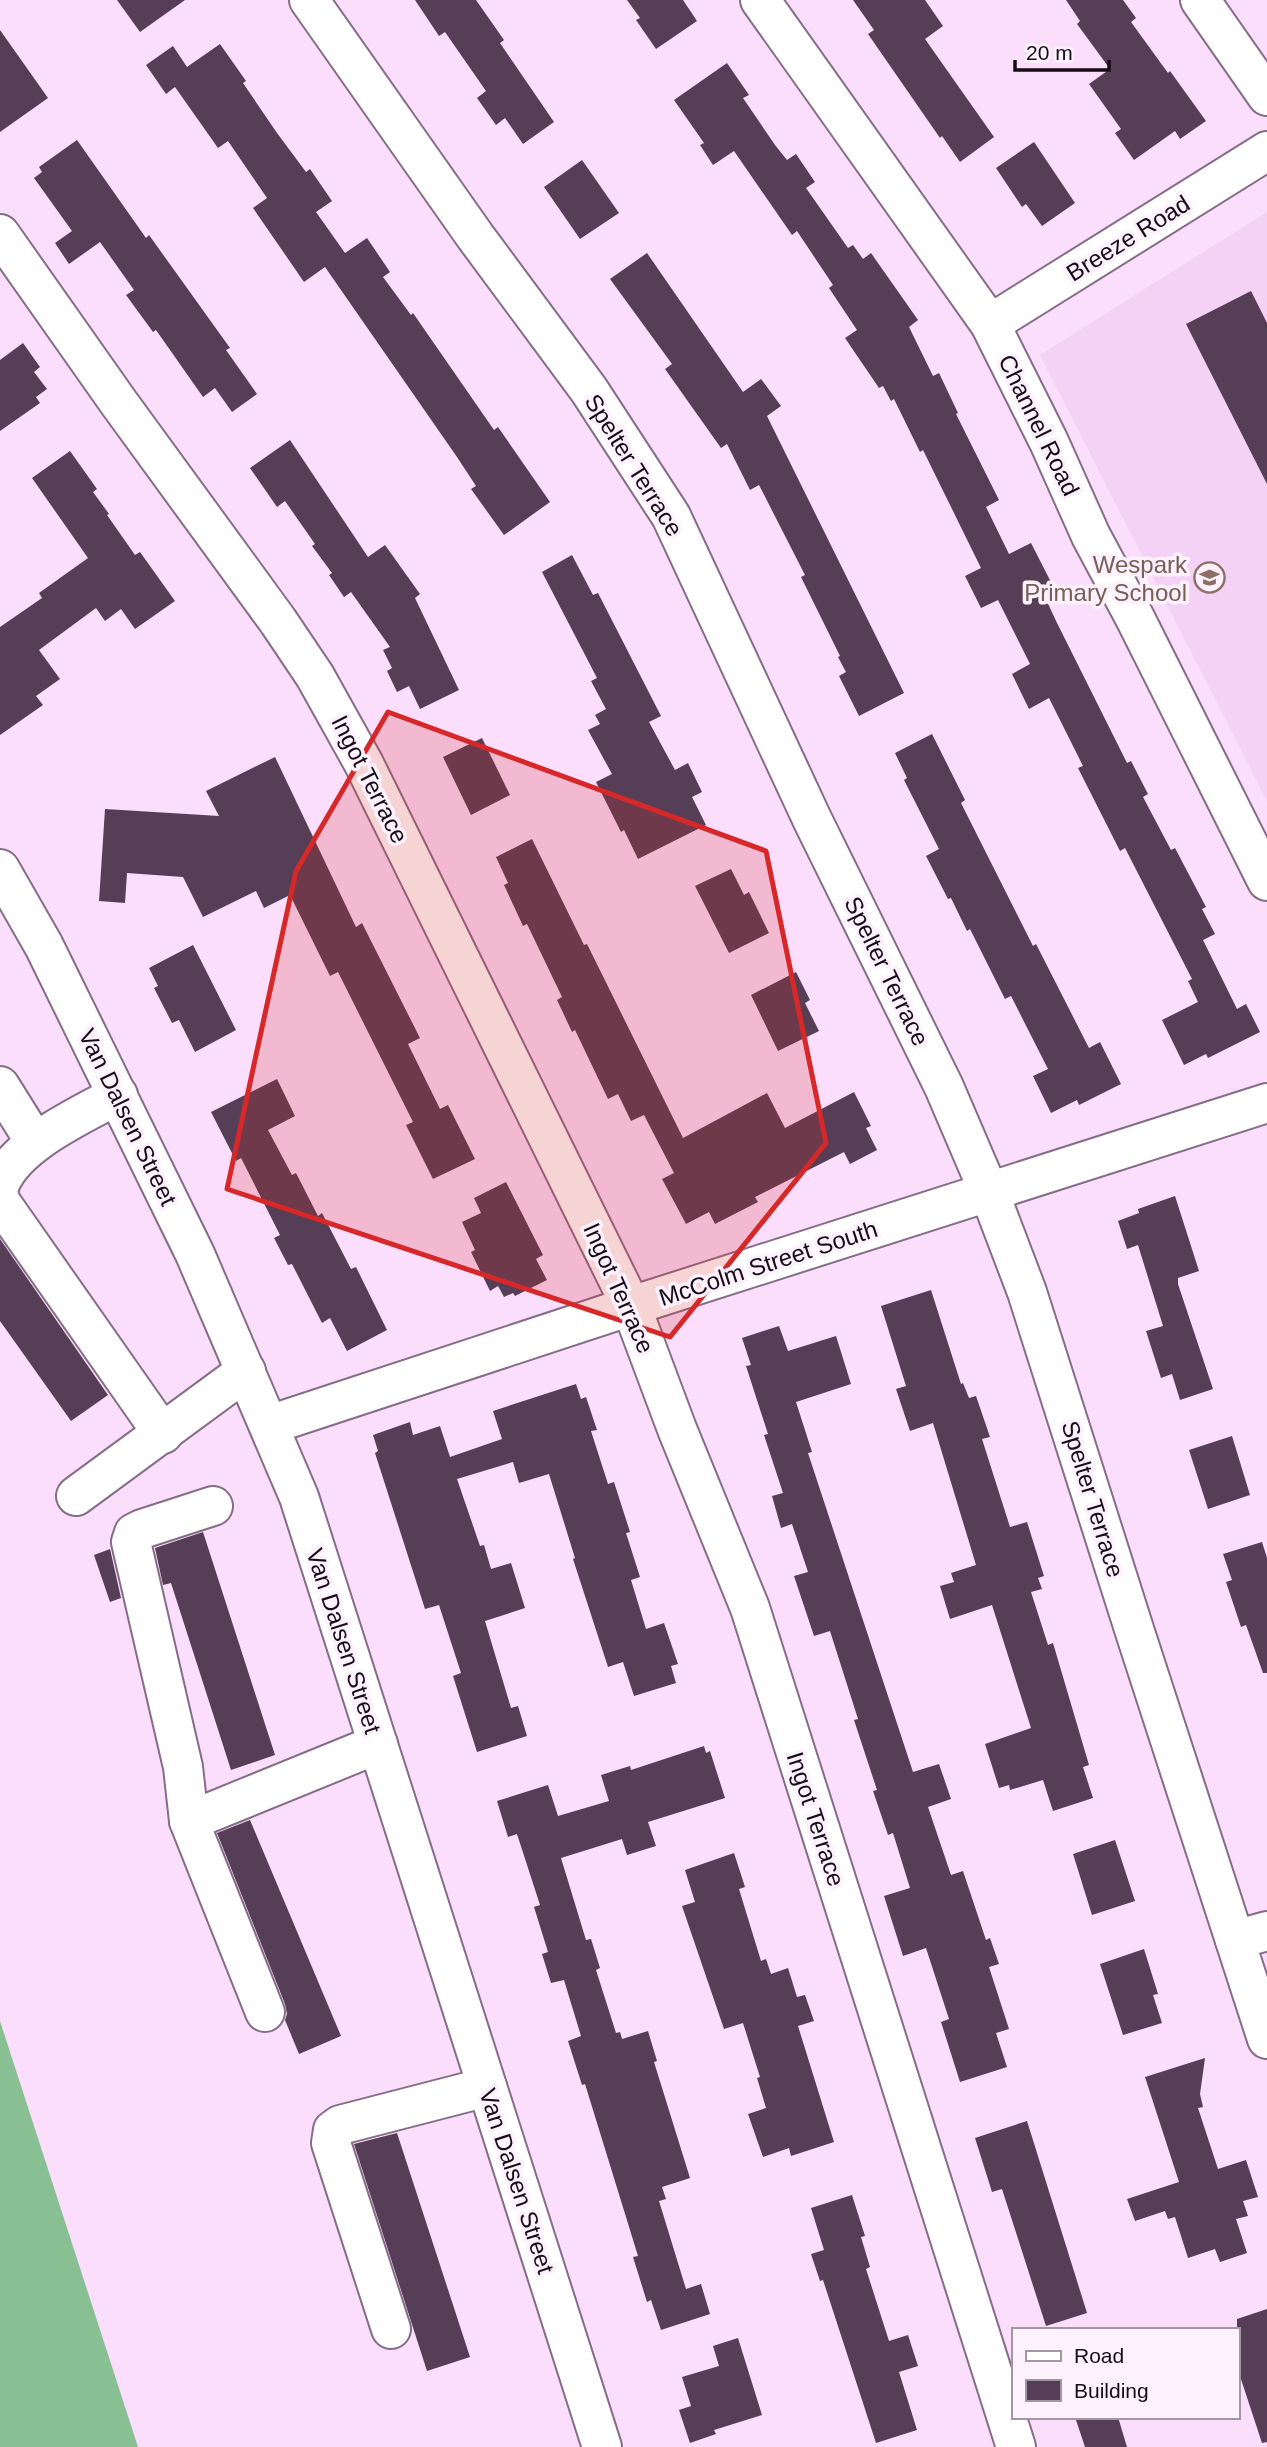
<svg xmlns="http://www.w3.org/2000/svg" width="1267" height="2447" font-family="Arial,sans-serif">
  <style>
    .built { fill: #f3d2f5 }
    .forest { fill: #88c094 }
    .building { fill: #563e56 }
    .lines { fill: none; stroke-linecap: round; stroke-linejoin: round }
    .minor-casing { stroke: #866d87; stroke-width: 42 }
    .minor { stroke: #fff; stroke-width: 38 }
    .marked { fill: #d62828; fill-opacity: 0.2; stroke: #d62828; stroke-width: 5; stroke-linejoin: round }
    .labels { text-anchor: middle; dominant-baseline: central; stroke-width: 7; stroke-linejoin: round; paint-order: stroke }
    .street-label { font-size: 24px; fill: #160d17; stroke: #fdf1fd }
    .education-label { font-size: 24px; fill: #785e54; stroke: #fdf1fd; text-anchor: end }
  </style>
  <rect width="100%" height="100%" fill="#fadefb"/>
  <polygon class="built" points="1267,212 1267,801 1040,355"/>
  <polygon class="forest" points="0,2021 138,2447 0,2447"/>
  <g class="building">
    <polygon points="117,0 185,0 140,32"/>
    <polygon points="415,0 476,0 504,40 500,43 554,122 523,144 505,118 496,125 477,98 486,91 445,32 439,36"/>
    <polygon points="627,0 683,0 697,21 656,49 636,20 640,18"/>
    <polygon points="853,0 925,0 943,26 925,39 994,137 960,162 942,136 940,138 868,34 874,30"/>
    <polygon points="1066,0 1123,0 1136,18 1131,22 1168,73 1170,71 1206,121 1180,139 1175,131 1134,160 1115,133 1121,129 1089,84 1110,69 1077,24 1080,21"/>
    <polygon points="0,30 48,98 0,132"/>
    <polygon points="220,44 246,81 243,83 277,133 306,172 310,169 332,201 316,212 345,253 367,238 390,272 383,277 411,315 413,313 494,430 498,427 550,502 504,535 471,489 476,486 457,457 325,267 304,282 253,208 267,198 228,141 218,148 175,87 166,94 146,65 173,46 187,67"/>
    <polygon points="727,63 749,95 743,98 775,145 787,160 796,154 815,182 806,188 848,248 853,245 863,259 871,253 918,320 909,327 933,376 939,373 958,413 956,414 999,500 986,507 1009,554 1031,543 1054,588 1043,593 1057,623 1127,763 1131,761 1148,794 1143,797 1171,850 1175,848 1206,907 1202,909 1215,934 1203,940 1237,1009 1246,1004 1260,1032 1208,1058 1206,1054 1184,1065 1162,1020 1198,1002 1188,981 1192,979 1125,848 1120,851 1078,768 1083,766 1049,698 1029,709 1012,674 1030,664 998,600 981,608 965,576 981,568 923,450 920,452 894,399 891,401 883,386 879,388 845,338 857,330 829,288 833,285 797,231 792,235 734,151 713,165 700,145 704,143 674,100"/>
    <polygon points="77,140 146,238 149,235 230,348 226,350 257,394 232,412 215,388 203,397 156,330 153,332 126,295 134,290 100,242 69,264 55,243 72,231 34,178 42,172 39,167"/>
    <polygon points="1034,142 1075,203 1042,226 1026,204 1022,207 996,168"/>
    <polygon points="582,160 619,213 580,239 544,187"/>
    <polygon points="647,253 743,392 761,379 781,406 767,416 904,693 859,716 839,676 846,672 838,657 840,656 801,577 805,575 759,485 750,490 727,444 721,448 665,369 672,364 610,279"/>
    <polygon points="1251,291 1267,323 1267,484 1186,324"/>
    <polygon points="23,343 40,367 34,372 47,389 36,397 40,403 0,431 0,360"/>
    <polygon points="290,440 368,557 385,545 420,594 415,598 459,690 420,709 409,686 397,692 387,671 392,668 383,650 390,647 351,592 344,597 329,575 332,573 312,546 315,544 285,501 277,507 250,468"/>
    <polygon points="70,451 97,489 93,492 109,514 107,515 135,555 140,552 175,601 135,629 121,609 105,621 96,608 39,650 60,679 36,696 43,705 0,735 0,627 42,598 39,593 88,558 32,478"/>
    <polygon points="572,555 593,595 598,593 661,716 649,722 675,770 688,763 702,792 692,797 706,825 638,859 624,830 621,832 596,782 612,774 588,730 600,724 595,715 606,709 591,681 597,678 542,572"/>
    <polygon points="932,734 965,800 961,803 1033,946 1036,944 1089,1048 1100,1042 1121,1084 1079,1105 1077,1100 1051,1113 1033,1076 1048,1069 1011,996 1005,999 970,929 967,931 951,898 948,899 926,856 939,849 904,780 907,778 895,753"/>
    <polygon points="482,738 510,795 471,815 443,757"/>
    <polygon points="275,757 356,927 362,923 420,1038 408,1044 440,1109 448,1105 475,1159 433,1179 406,1125 413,1122 338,972 330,976 290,895 264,908 256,891 203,917 183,877 127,873 125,903 99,901 105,809 219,816 206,791"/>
    <polygon points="532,839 584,945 587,944 683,1138 767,1093 785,1128 854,1092 871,1126 866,1128 877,1150 850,1164 844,1152 755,1197 758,1202 715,1224 709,1212 686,1224 662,1179 674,1173 644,1115 631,1121 618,1094 608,1099 575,1030 572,1032 557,1000 562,997 527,924 523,926 504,885 508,883 496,857"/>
    <polygon points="731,869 744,895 749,892 769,933 729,953 695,886"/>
    <polygon points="193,945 236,1030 195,1052 179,1020 172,1023 154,988 158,986 149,968"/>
    <polygon points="796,972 810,1000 805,1003 819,1031 778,1051 751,995"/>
    <polygon points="277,1079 295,1116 268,1130 292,1175 296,1173 318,1216 322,1213 351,1269 356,1267 387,1330 347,1351 330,1318 322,1323 292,1264 288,1265 274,1238 280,1235 241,1158 236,1161 211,1112"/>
    <polygon points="506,1182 543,1255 536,1259 547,1280 515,1296 513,1293 504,1297 498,1286 490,1291 471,1252 475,1250 462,1222 481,1213 474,1198"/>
    <polygon points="1175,1196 1199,1271 1178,1278 1178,1284 1213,1389 1180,1400 1172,1374 1161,1378 1146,1331 1163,1326 1138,1245 1127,1249 1118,1221 1139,1213 1138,1209"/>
    <polygon points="0,1239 108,1395 71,1421 0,1321"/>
    <polygon points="931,1290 961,1384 963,1383 969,1398 976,1396 990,1437 982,1439 1010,1527 1027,1522 1044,1576 1038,1578 1042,1589 1031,1592 1048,1645 1053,1643 1089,1765 1083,1767 1093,1798 1053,1811 1043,1780 1010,1790 1009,1785 999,1788 985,1744 1031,1728 992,1605 950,1619 940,1586 954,1582 951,1573 976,1565 933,1423 910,1431 896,1389 906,1386 881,1306"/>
    <polygon points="779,1326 788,1351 836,1336 851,1384 796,1402 812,1452 808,1453 913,1772 939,1764 951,1799 928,1807 951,1875 963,1871 986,1940 990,1938 999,1964 989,1967 1009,2029 996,2033 1007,2067 960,2082 941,2022 949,2019 926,1948 903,1956 884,1896 910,1888 893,1833 888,1835 873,1791 877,1790 854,1720 858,1719 830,1631 814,1636 794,1576 808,1572 792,1524 781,1528 772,1496 783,1493 764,1435 768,1434 746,1366 751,1365 742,1338"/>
    <polygon points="576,1384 581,1399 586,1397 597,1430 591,1431 608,1484 614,1482 630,1532 626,1533 640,1577 631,1580 646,1629 664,1623 678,1664 671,1666 676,1683 634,1696 623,1662 608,1667 573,1559 575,1558 549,1474 519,1483 513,1462 457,1479 480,1546 484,1545 491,1569 511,1563 525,1608 485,1621 511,1708 518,1706 527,1736 477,1752 453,1676 461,1673 439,1605 425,1609 375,1453 378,1451 373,1435 410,1422 413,1435 440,1426 450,1457 502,1439 493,1411"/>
    <polygon points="1232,1436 1250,1495 1208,1509 1189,1450"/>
    <polygon points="203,1532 275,1755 231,1770 171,1583 163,1585 155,1548"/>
    <polygon points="1262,1542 1267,1558 1267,1673 1263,1673 1246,1625 1241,1627 1226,1582 1232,1580 1223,1554"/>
    <polygon points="110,1549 121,1598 110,1602 94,1555"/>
    <polygon points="704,1746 706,1753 710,1751 725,1798 648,1822 656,1846 627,1855 622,1839 561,1858 586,1940 591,1939 600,1968 596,1970 616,2033 620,2032 622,2039 648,2031 657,2061 654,2062 690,2178 662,2187 666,2199 659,2201 686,2289 701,2284 710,2314 661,2330 651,2300 647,2302 633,2257 638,2256 585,2084 582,2085 568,2041 581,2036 564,1980 551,1983 542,1954 548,1952 534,1907 540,1905 517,1834 508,1837 497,1801 548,1785 558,1816 609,1801 601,1775 630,1766 631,1770"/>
    <polygon points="250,1820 341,2036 299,2054 285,2020 287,2014 285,2004 217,1833"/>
    <polygon points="1115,1840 1135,1901 1092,1915 1073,1854"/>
    <polygon points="734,1853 745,1887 739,1889 761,1961 766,1959 771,1974 788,1968 797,1997 805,1995 814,2021 798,2026 834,2142 791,2156 789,2148 763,2157 748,2114 766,2108 757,2078 760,2077 743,2023 724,2029 682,1906 695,1902 685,1870"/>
    <polygon points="1144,1949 1158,1994 1153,1995 1162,2023 1123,2035 1100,1964"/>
    <polygon points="1205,2058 1200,2094 1203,2107 1198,2108 1218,2169 1246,2160 1258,2197 1243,2201 1248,2216 1236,2219 1247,2253 1220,2262 1215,2249 1188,2258 1175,2217 1168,2219 1165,2211 1135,2221 1127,2199 1179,2182 1145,2077"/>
    <polygon points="1027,2121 1087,2313 1046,2326 1002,2189 992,2192 975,2138"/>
    <polygon points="397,2133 470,2357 427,2371 354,2144"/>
    <polygon points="852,2195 865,2236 861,2237 870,2267 866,2269 889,2341 908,2335 918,2366 899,2372 917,2430 876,2443 823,2280 820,2281 811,2254 824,2250 811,2208"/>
    <polygon points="1267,2309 1267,2442 1262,2443 1237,2367 1237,2319"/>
    <polygon points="738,2338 762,2415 714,2430 716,2434 690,2443 679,2410 691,2406 682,2377 719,2366 713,2346"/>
    <polygon points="1075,2417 1118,2417 1127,2447 1085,2447"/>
  </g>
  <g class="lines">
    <defs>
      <g id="minor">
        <polyline points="309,0 475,236 589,390 671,516 812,819 944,1087 989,1192 1027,1292 1134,1629 1267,2039"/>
        <polyline points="760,0 990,324 1049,442 1091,536 1135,618 1267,881"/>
        <polyline points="1200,0 1267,96"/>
        <polyline points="0,234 119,403 278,621 315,676 364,764 631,1306 677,1429 750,1608 1016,2447"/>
        <polyline points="990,324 1267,151"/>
        <polyline points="0,869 44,946 195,1254 299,1497 602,2447"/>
        <polyline points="0,1086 35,1142"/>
        <path d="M 0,1184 C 16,1144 81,1115 118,1095"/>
        <polyline points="0,1199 2,1204 163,1434"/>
        <polyline points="269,1425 631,1306 1267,1103"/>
        <polyline points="76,1496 246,1371"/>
        <polyline points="189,1821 183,1767 131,1542 134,1533 142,1529 213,1506"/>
        <polyline points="1235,1940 1267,1931"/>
        <polyline points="265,2012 189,1821 378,1744"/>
        <polyline points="391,2329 331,2143 333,2130 340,2125 487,2087"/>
      </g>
    </defs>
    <use href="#minor" class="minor-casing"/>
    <use href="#minor" class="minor"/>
  </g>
  <path class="marked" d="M 388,712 L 766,851 L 826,1143 L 670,1337 L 227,1189 L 296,871 Z"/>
  <defs>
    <symbol id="school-ring" viewBox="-11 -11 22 22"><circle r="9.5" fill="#fdf1fd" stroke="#8d6e63" stroke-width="1.5"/><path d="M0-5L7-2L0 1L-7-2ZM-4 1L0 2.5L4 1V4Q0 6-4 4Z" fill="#8d6e63"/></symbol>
  </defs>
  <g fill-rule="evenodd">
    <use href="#school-ring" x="1192" y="560" width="35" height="35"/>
  </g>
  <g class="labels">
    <g class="street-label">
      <text transform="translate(1128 238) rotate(-32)">Breeze Road</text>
      <text transform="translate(1039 425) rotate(64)">Channel Road</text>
      <text transform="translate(634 465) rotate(58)">Spelter Terrace</text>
      <text transform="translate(370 779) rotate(63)">Ingot Terrace</text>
      <text transform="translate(887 971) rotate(64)">Spelter Terrace</text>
      <text transform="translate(128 1117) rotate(64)">Van Dalsen Street</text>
      <text transform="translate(768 1263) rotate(-18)">McColm Street South</text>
      <text transform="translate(619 1288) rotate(66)">Ingot Terrace</text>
      <text transform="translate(1093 1499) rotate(73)">Spelter Terrace</text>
      <text transform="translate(344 1641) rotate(72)">Van Dalsen Street</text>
      <text transform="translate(816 1819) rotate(72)">Ingot Terrace</text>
      <text transform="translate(517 2181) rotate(72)">Van Dalsen Street</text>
    </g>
    <g class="education-label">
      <text x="1187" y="564">Wespark<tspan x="1187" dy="28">Primary School</tspan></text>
    </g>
  </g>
  <rect x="1012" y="2328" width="228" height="91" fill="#fdf1fd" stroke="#a196a1" stroke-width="2"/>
  <rect x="1026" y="2351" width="35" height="10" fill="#ffffff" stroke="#a196a1" stroke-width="2"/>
  <text x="1074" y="2363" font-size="21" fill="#160d17">Road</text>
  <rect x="1026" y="2380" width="35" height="21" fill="#563e56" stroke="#a196a1" stroke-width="2"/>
  <text x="1074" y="2398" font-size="21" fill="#160d17">Building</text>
  <path d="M1015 60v10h94v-10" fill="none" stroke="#160d17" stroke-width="3.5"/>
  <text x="1026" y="60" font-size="21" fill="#160d17" stroke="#fdf1fd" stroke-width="5" paint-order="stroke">20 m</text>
</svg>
